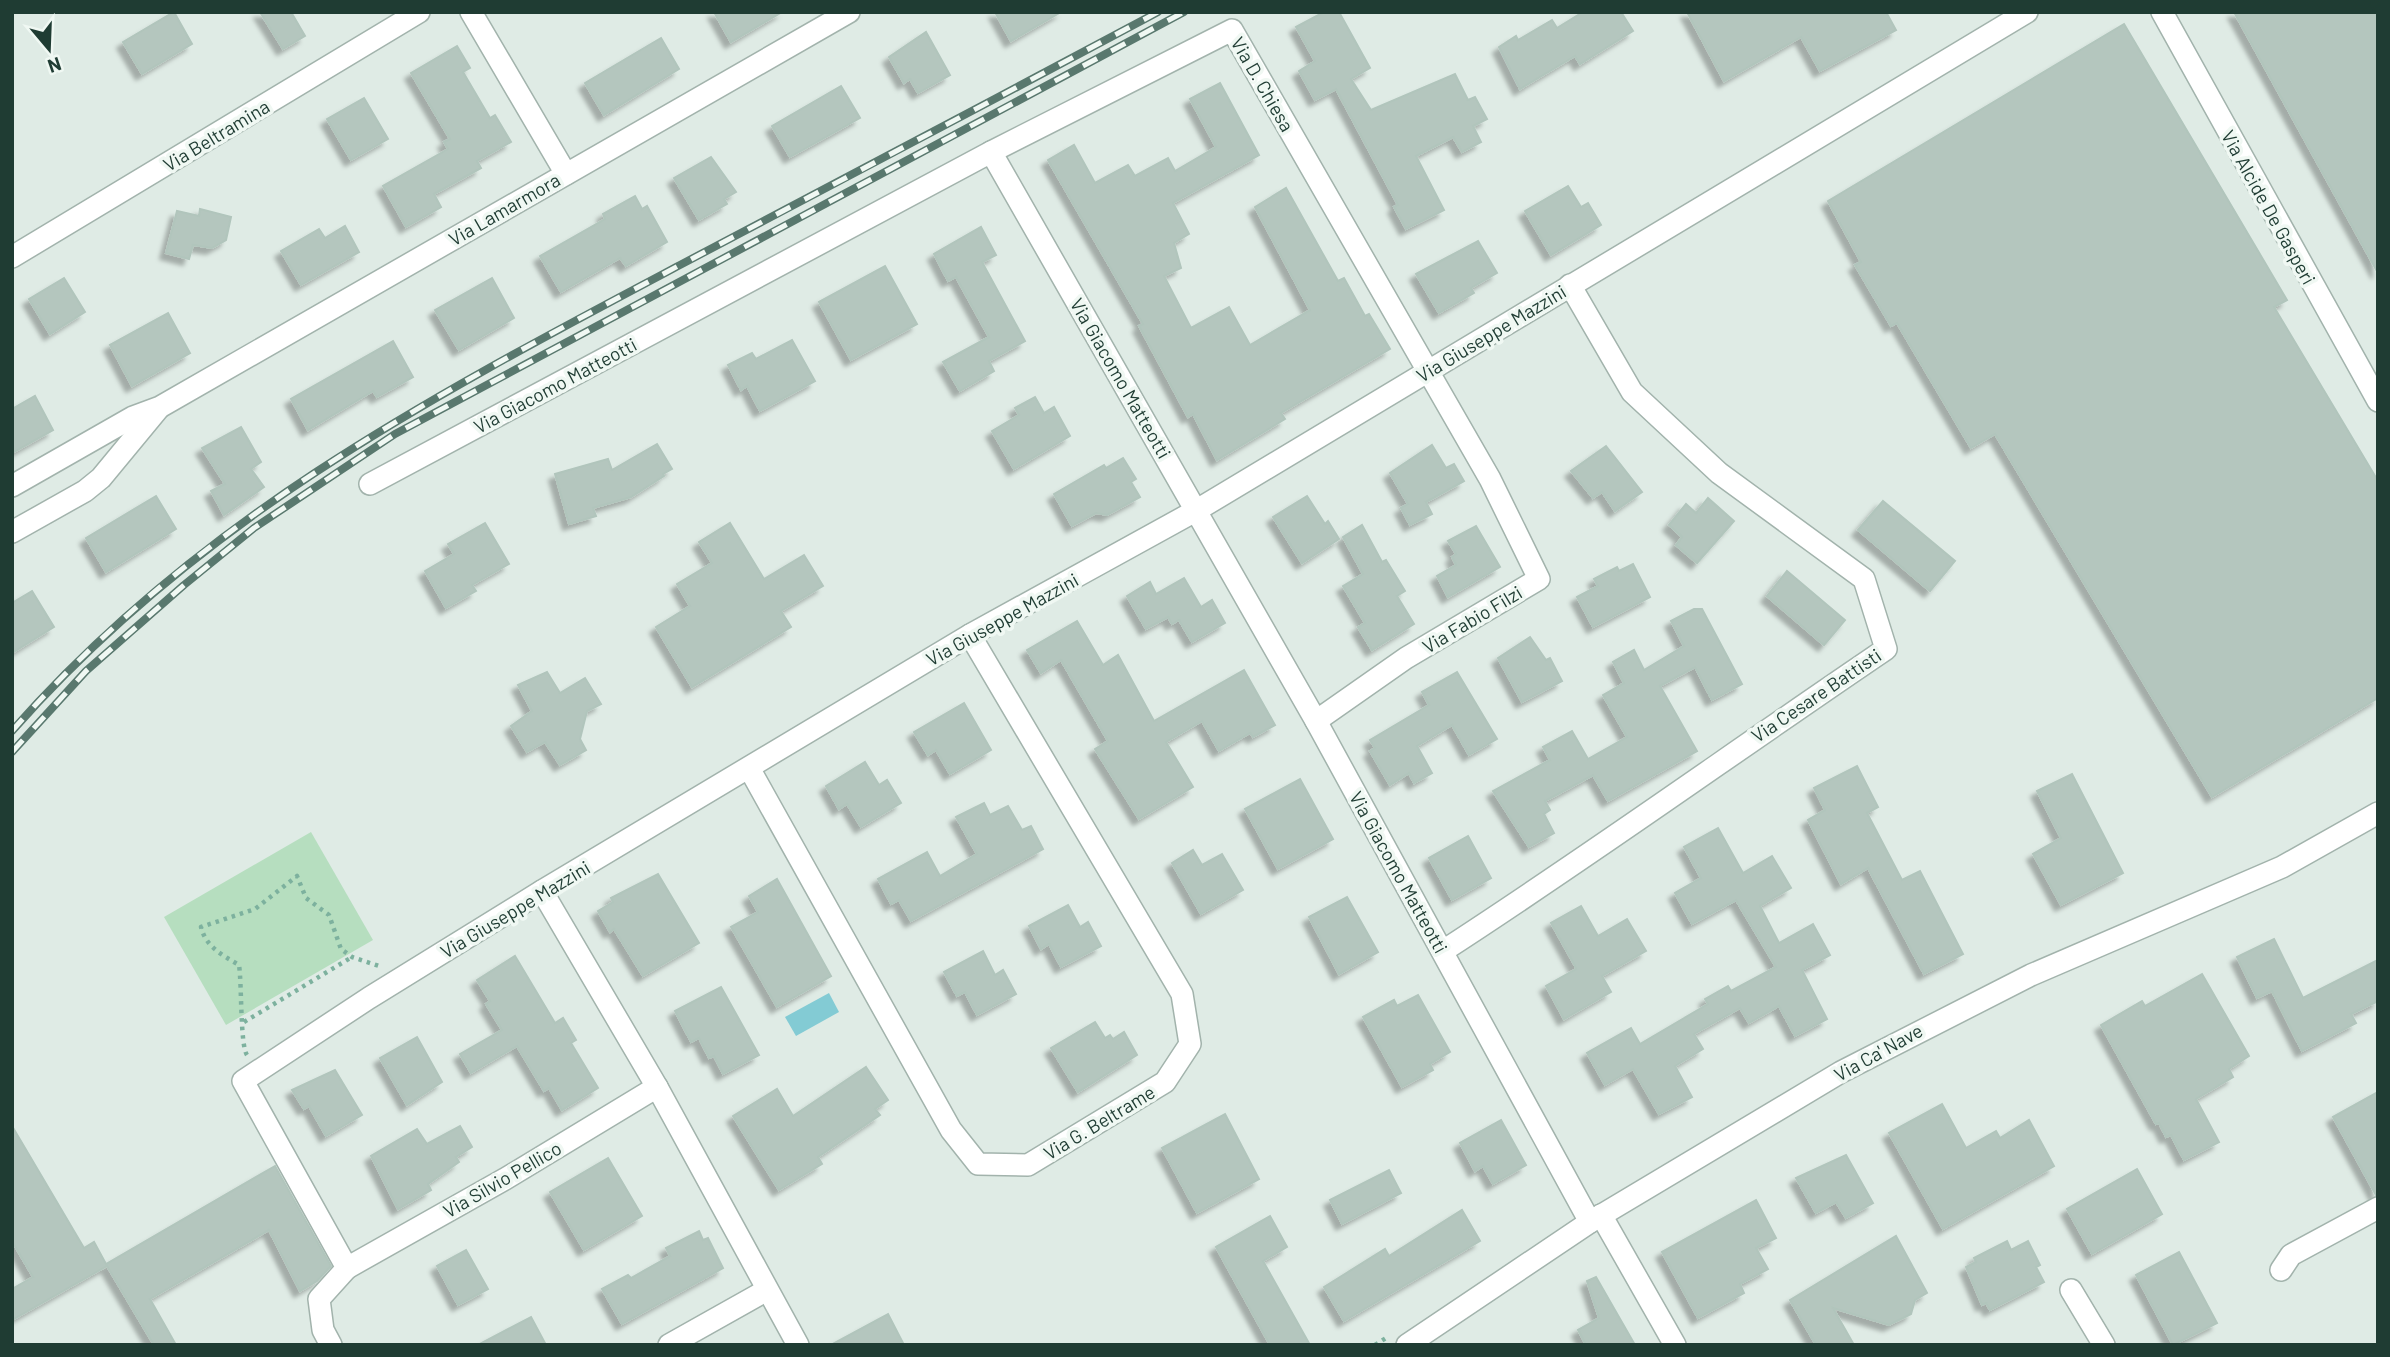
<svg xmlns="http://www.w3.org/2000/svg" width="2390" height="1357" font-family="Barlow,sans-serif">
  <style>
    .green { fill: #b6debf }
    .water { fill: #83cbd4 }
    .building { fill: #b4c6be; stroke: #b1c5bc; stroke-width: 2; filter: url(#shadow) }
    .lines { fill: none; stroke-linecap: round; stroke-linejoin: round }
    .minor-casing { stroke: #a2b3ac; stroke-width: 24 }
    .path { stroke: #7db19e; stroke-width: 4.5; stroke-dasharray: 3.5 5; stroke-linecap: butt }
    .minor { stroke: #fff; stroke-width: 21 }
    .rail-casing { stroke: #59786e; stroke-width: 8 }
    .rail { stroke: #f0f8f3; stroke-width: 5; stroke-dasharray: 16; stroke-linecap: butt }
    .labels { text-anchor: middle; dominant-baseline: central; stroke-width: 7; stroke-linejoin: round; paint-order: stroke }
    .street-label { font-size: 19px; fill: #1f3c33; stroke: #f0f8f3 }
  </style>
  <defs>
    <filter id="shadow"><feDropShadow dx="-6" dy="6" stdDeviation="2" flood-color="#0004"/></filter>
  </defs>
  <rect width="100%" height="100%" fill="#dfebe5"/>
  <polygon class="green" points="311,832 373,940 226,1025 164,917"/>
  <polygon class="water" points="829,993 839,1012 796,1036 785,1017"/>
  <g class="building">
    <polygon points="174,12 192,44 142,74 123,42"/>
    <polygon points="260,12 291,12 305,36 283,49"/>
    <polygon points="714,12 782,12 731,42"/>
    <polygon points="995,12 1061,12 1011,41"/>
    <polygon points="1324,12 1339,12 1370,68 1351,79 1371,110 1455,74 1468,100 1475,97 1487,119 1473,126 1481,142 1462,152 1453,137 1416,156 1444,210 1406,229 1394,207 1398,205 1336,89 1315,100 1299,71 1315,61 1296,27"/>
    <polygon points="1583,12 1621,12 1633,31 1580,64 1575,56 1520,89 1499,47 1516,36 1518,40 1552,20 1557,28"/>
    <polygon points="1687,12 1886,12 1896,30 1820,71 1801,37 1724,81"/>
    <polygon points="2234,12 2378,12 2378,273"/>
    <polygon points="2124,24 2287,300 2274,307 2378,481 2378,698 2212,797 1995,434 1971,448 1897,323 1891,326 1855,265 1861,262 1828,201"/>
    <polygon points="926,32 950,75 918,93 910,79 904,83 889,57"/>
    <polygon points="661,38 679,69 604,115 585,83"/>
    <polygon points="457,46 470,68 463,72 490,118 495,115 511,142 477,161 481,168 434,194 441,207 406,227 383,186 448,149 444,142 450,139 411,73"/>
    <polygon points="1220,83 1259,155 1173,203 1189,234 1174,243 1181,268 1164,276 1191,328 1229,307 1250,345 1310,310 1255,207 1286,188 1338,281 1344,278 1365,316 1369,314 1390,349 1281,413 1285,419 1217,460 1193,414 1188,417 1139,326 1143,324 1048,160 1074,145 1095,183 1128,165 1135,176 1168,158 1175,171 1216,147 1190,99"/>
    <polygon points="841,86 860,118 790,157 772,126"/>
    <polygon points="364,98 388,139 351,160 327,119"/>
    <polygon points="711,157 736,192 724,199 727,204 699,220 674,178"/>
    <polygon points="1568,186 1581,207 1588,203 1601,225 1551,255 1525,211"/>
    <polygon points="635,196 642,209 647,206 667,242 626,266 620,258 561,292 540,256 605,219 603,214"/>
    <polygon points="200,209 231,217 226,240 212,248 193,245 189,259 166,253 177,211 199,216"/>
    <polygon points="345,226 359,252 301,285 281,251 319,229 325,238"/>
    <polygon points="981,227 996,255 982,262 1025,341 989,361 994,371 960,391 943,362 989,337 956,277 948,281 934,254"/>
    <polygon points="1478,241 1497,273 1471,288 1474,293 1439,313 1416,274"/>
    <polygon points="885,266 917,324 851,360 819,302"/>
    <polygon points="64,278 85,312 50,334 29,299"/>
    <polygon points="492,278 514,318 459,350 435,310"/>
    <polygon points="168,313 190,353 132,386 110,345"/>
    <polygon points="792,340 815,381 760,411 747,386 741,390 728,365 752,353 756,359"/>
    <polygon points="393,341 413,377 377,397 373,391 308,430 291,399"/>
    <polygon points="35,396 53,430 12,453 12,409"/>
    <polygon points="1035,397 1044,413 1054,407 1070,436 1014,469 992,431 1019,415 1015,408"/>
    <polygon points="241,427 261,462 251,469 264,487 224,515 211,491 225,484 202,448"/>
    <polygon points="657,444 672,469 663,474 664,476 631,497 593,508 596,516 569,524 555,474 608,459 612,470"/>
    <polygon points="1432,445 1446,468 1454,464 1464,481 1426,502 1432,514 1410,525 1401,508 1408,504 1390,473"/>
    <polygon points="1606,446 1642,492 1615,511 1602,492 1593,498 1571,471"/>
    <polygon points="1123,458 1136,479 1131,482 1140,497 1107,515 1096,513 1072,526 1054,494 1104,465 1106,468"/>
    <polygon points="156,496 176,529 106,572 86,538"/>
    <polygon points="1307,496 1325,524 1328,521 1339,539 1302,563 1273,517"/>
    <polygon points="1708,498 1734,521 1697,563 1676,545 1682,537 1669,525 1686,504 1696,513"/>
    <polygon points="1883,501 1955,561 1930,591 1858,530"/>
    <polygon points="485,523 509,564 472,585 476,591 446,608 425,571 454,554 448,544"/>
    <polygon points="730,523 764,579 804,555 823,586 781,611 791,627 692,687 656,627 690,606 677,584 712,563 699,542"/>
    <polygon points="1362,525 1382,562 1386,560 1405,591 1397,596 1414,624 1372,650 1358,627 1365,623 1343,586 1363,574 1343,537"/>
    <polygon points="1476,526 1500,567 1448,597 1437,576 1456,565 1452,557 1456,554 1448,541"/>
    <polygon points="1633,564 1650,597 1593,627 1577,597 1598,586 1594,579 1617,567 1619,571"/>
    <polygon points="1787,571 1845,620 1824,645 1767,596"/>
    <polygon points="1184,578 1201,607 1212,600 1225,623 1192,642 1179,620 1172,624 1168,617 1146,629 1127,596 1150,582 1156,594"/>
    <polygon points="32,591 54,627 12,653 12,603"/>
    <polygon points="1694,609 1702,609 1742,684 1712,700 1695,667 1660,686 1697,751 1608,801 1593,775 1545,801 1550,810 1544,814 1554,833 1529,847 1493,791 1550,760 1543,747 1572,731 1588,759 1627,737 1603,695 1624,683 1613,662 1634,650 1644,670 1684,646 1671,621"/>
    <polygon points="1077,621 1103,665 1118,655 1154,721 1244,670 1275,725 1253,737 1250,733 1219,751 1202,721 1166,742 1193,787 1139,819 1095,749 1108,741 1061,660 1041,673 1027,650"/>
    <polygon points="1530,637 1546,660 1550,658 1562,681 1522,702 1498,658"/>
    <polygon points="547,672 560,693 585,678 601,704 587,711 580,739 586,750 560,765 545,742 527,752 511,726 532,711 518,685"/>
    <polygon points="1457,672 1497,739 1469,755 1452,725 1417,746 1432,773 1414,783 1409,773 1390,785 1370,751 1375,748 1370,740 1429,705 1422,692"/>
    <polygon points="964,703 991,750 950,774 936,750 928,755 914,732"/>
    <polygon points="865,762 879,785 887,780 901,803 861,827 847,804 839,809 826,786"/>
    <polygon points="1857,766 1878,807 1867,813 1902,880 1920,871 1963,954 1924,974 1868,868 1841,884 1808,820 1825,810 1814,788"/>
    <polygon points="2072,774 2123,873 2061,905 2033,854 2061,838 2037,791"/>
    <polygon points="1300,779 1333,839 1278,869 1245,809"/>
    <polygon points="984,803 990,815 1008,806 1022,830 1031,826 1043,849 911,921 899,900 891,904 878,879 927,852 940,876 977,854 956,817"/>
    <polygon points="1718,828 1743,873 1772,856 1791,888 1760,906 1779,943 1813,924 1830,955 1802,970 1827,1019 1795,1036 1779,1006 1749,1023 1740,1008 1694,1034 1703,1049 1675,1066 1692,1097 1659,1114 1633,1069 1605,1085 1587,1053 1631,1028 1640,1044 1708,1004 1705,999 1728,986 1731,991 1776,967 1736,900 1692,924 1675,893 1701,878 1684,847"/>
    <polygon points="1468,836 1491,878 1452,900 1429,858"/>
    <polygon points="1193,850 1202,865 1222,854 1243,890 1201,914 1172,863"/>
    <polygon points="658,874 699,943 643,976 614,929 610,932 598,911 613,902 611,898"/>
    <polygon points="777,879 831,976 777,1007 731,927 758,912 749,896"/>
    <polygon points="1347,897 1378,952 1339,974 1309,917"/>
    <polygon points="1068,905 1080,927 1088,922 1101,946 1061,967 1049,944 1041,949 1029,926"/>
    <polygon points="1581,906 1598,936 1627,919 1646,951 1602,976 1611,992 1564,1019 1546,986 1576,969 1575,966 1551,923"/>
    <polygon points="2274,939 2303,998 2378,960 2378,1001 2351,1014 2356,1023 2302,1051 2272,991 2257,998 2237,957"/>
    <polygon points="983,951 995,975 1003,970 1016,994 977,1015 965,992 957,996 944,972"/>
    <polygon points="515,956 555,1023 563,1018 576,1040 571,1043 598,1088 562,1110 549,1088 544,1091 517,1046 471,1073 460,1054 502,1030 486,1004 490,1001 477,980"/>
    <polygon points="2202,974 2249,1056 2229,1069 2233,1077 2196,1099 2219,1142 2184,1160 2171,1135 2166,1137 2159,1123 2156,1124 2101,1025 2142,1001 2145,1006"/>
    <polygon points="721,987 759,1055 723,1074 714,1056 709,1058 699,1038 691,1042 675,1011"/>
    <polygon points="1418,995 1450,1052 1430,1064 1433,1070 1402,1087 1363,1017 1394,1000 1397,1006"/>
    <polygon points="1095,1022 1105,1038 1110,1035 1113,1039 1124,1032 1137,1055 1078,1092 1051,1048"/>
    <polygon points="417,1037 442,1082 407,1105 380,1058"/>
    <polygon points="866,1067 888,1100 875,1109 880,1115 818,1157 822,1164 779,1190 733,1116 777,1089 793,1116"/>
    <polygon points="335,1070 362,1115 326,1136 309,1106 304,1109 292,1090"/>
    <polygon points="2378,1092 2378,1195 2376,1195 2333,1117"/>
    <polygon points="1942,1104 1966,1148 1996,1131 2000,1138 2029,1120 2054,1166 1943,1229 1889,1133"/>
    <polygon points="1225,1114 1259,1179 1197,1213 1162,1148"/>
    <polygon points="1501,1120 1526,1165 1493,1184 1483,1166 1475,1171 1460,1143"/>
    <polygon points="12,1126 84,1248 94,1242 106,1264 275,1166 331,1266 317,1281 300,1291 269,1230 150,1299 176,1345 154,1345 107,1266 12,1320 12,1289 33,1277 12,1241"/>
    <polygon points="460,1126 472,1147 456,1157 459,1162 428,1184 431,1190 398,1209 371,1156 417,1129 427,1144"/>
    <polygon points="1846,1155 1873,1203 1846,1218 1836,1202 1816,1213 1796,1178"/>
    <polygon points="608,1158 642,1216 584,1250 550,1192"/>
    <polygon points="2137,1169 2162,1214 2092,1254 2067,1209"/>
    <polygon points="1389,1170 1401,1193 1342,1224 1330,1200"/>
    <polygon points="1756,1200 1776,1238 1756,1248 1768,1269 1740,1284 1744,1293 1698,1318 1662,1252"/>
    <polygon points="1462,1210 1480,1241 1344,1321 1324,1287 1385,1249 1389,1256"/>
    <polygon points="1270,1216 1287,1247 1263,1261 1310,1345 1270,1345 1216,1247"/>
    <polygon points="699,1231 703,1240 708,1238 723,1268 622,1324 602,1289 628,1275 631,1278 670,1256 666,1248"/>
    <polygon points="1896,1236 1927,1293 1915,1300 1911,1314 1889,1325 1833,1308 1854,1345 1816,1345 1790,1300"/>
    <polygon points="2007,1241 2011,1250 2028,1241 2040,1265 2036,1267 2044,1282 1990,1310 1986,1303 1982,1305 1966,1267 1976,1262 1974,1258"/>
    <polygon points="466,1250 488,1289 458,1305 437,1266"/>
    <polygon points="2179,1252 2217,1323 2173,1345 2136,1275"/>
    <polygon points="1596,1277 1635,1345 1586,1345 1578,1330 1599,1318 1587,1281"/>
    <polygon points="888,1314 904,1345 831,1345"/>
    <polygon points="531,1317 546,1345 478,1345"/>
  </g>
  <g class="lines">
    <defs>
      <g id="minor">
        <polyline points="471,12 566,174"/>
        <polyline points="2162,12 2378,401"/>
        <polyline points="991,152 1232,30 1490,479 1539,579 1406,658 1316,721"/>
        <polyline points="12,257 419,12"/>
        <polyline points="370,484 991,152 1316,721 1590,1222"/>
        <polyline points="12,486 133,417 160,407 849,12"/>
        <polyline points="12,532 85,491 101,478 158,409"/>
        <polyline points="749,768 951,1130 978,1164 1028,1165 1165,1082 1190,1044 1182,994 970,635"/>
        <polyline points="542,891 657,1087 798,1345"/>
        <path d="M 1443,951 C 1593,854 1738,749 1886,649 L 1864,579 L 1719,473 L 1632,392 L 1570,285"/>
        <polyline points="1601,1215 1675,1345"/>
        <polyline points="347,1268 505,1179 657,1087"/>
        <polyline points="2281,1270 2291,1255 2378,1208"/>
        <polyline points="2071,1290 2104,1345"/>
        <polyline points="331,1345 323,1330 319,1299 347,1268 243,1081 369,998 542,891 970,635 1197,510 2027,12"/>
        <polyline points="669,1345 767,1290"/>
        <polyline points="1407,1345 1590,1222 1841,1072 2031,975 2282,867 2378,813"/>
      </g>
    </defs>
    <use href="#minor" class="minor-casing"/>
    <g class="path">
      <polyline points="244,1022 352,957"/>
      <path d="M 247,1055 C 240,1045 242,985 239,965 C 222,955 206,947 201,927 L 255,909 L 297,876 L 306,898 L 329,915 L 341,949 L 352,957 L 379,966"/>
      <polyline points="1375,1345 1386,1338"/>
    </g>
    <use href="#minor" class="minor"/>
    <defs>
      <g id="rail">
        <path d="M 12,731 C 200,517 433,396 680,265 C 840,181 999,97 1158,12"/>
        <polyline points="12,752 86,671 184,585 254,528 395,434 1184,12"/>
      </g>
    </defs>
    <use href="#rail" class="rail-casing"/>
    <use href="#rail" class="rail"/>
  </g>
  <g class="labels">
    <g class="street-label">
      <text transform="translate(1263 84) rotate(60)">Via D. Chiesa</text>
      <text transform="translate(216 135) rotate(-31)">Via Beltramina</text>
      <text transform="translate(2269 207) rotate(61)">Via Alcide De Gasperi</text>
      <text transform="translate(504 209) rotate(-30)">Via Lamarmora</text>
      <text transform="translate(1491 333) rotate(-31)">Via Giuseppe Mazzini</text>
      <text transform="translate(1121 378) rotate(60)">Via Giacomo Matteotti</text>
      <text transform="translate(555 385) rotate(-28)">Via Giacomo Matteotti</text>
      <text transform="translate(1002 619) rotate(-29)">Via Giuseppe Mazzini</text>
      <text transform="translate(1472 619) rotate(-31)">Via Fabio Filzi</text>
      <text transform="translate(1816 695) rotate(-34)">Via Cesare Battisti</text>
      <text transform="translate(1399 872) rotate(61)">Via Giacomo Matteotti</text>
      <text transform="translate(515 909) rotate(-31)">Via Giuseppe Mazzini</text>
      <text transform="translate(1878 1052) rotate(-29)">Via Ca' Nave</text>
      <text transform="translate(1099 1122) rotate(-31)">Via G. Beltrame</text>
      <text transform="translate(502 1179) rotate(-30)">Via Silvio Pellico</text>
    </g>
  </g>
  <rect width="2390" height="1357" fill="none" stroke="#1f3c33" stroke-width="28"/>
  <g transform="translate(49 49) rotate(161)" stroke="#f0f8f3" stroke-width="5" paint-order="stroke">
  <path d="M0-5L12 26L0 18L-12 26Z" fill="#1f3c33"/>
  <text y="-10" font-size="19" font-weight="bold" text-anchor="middle" fill="#1f3c33">N</text>
  </g>
</svg>
